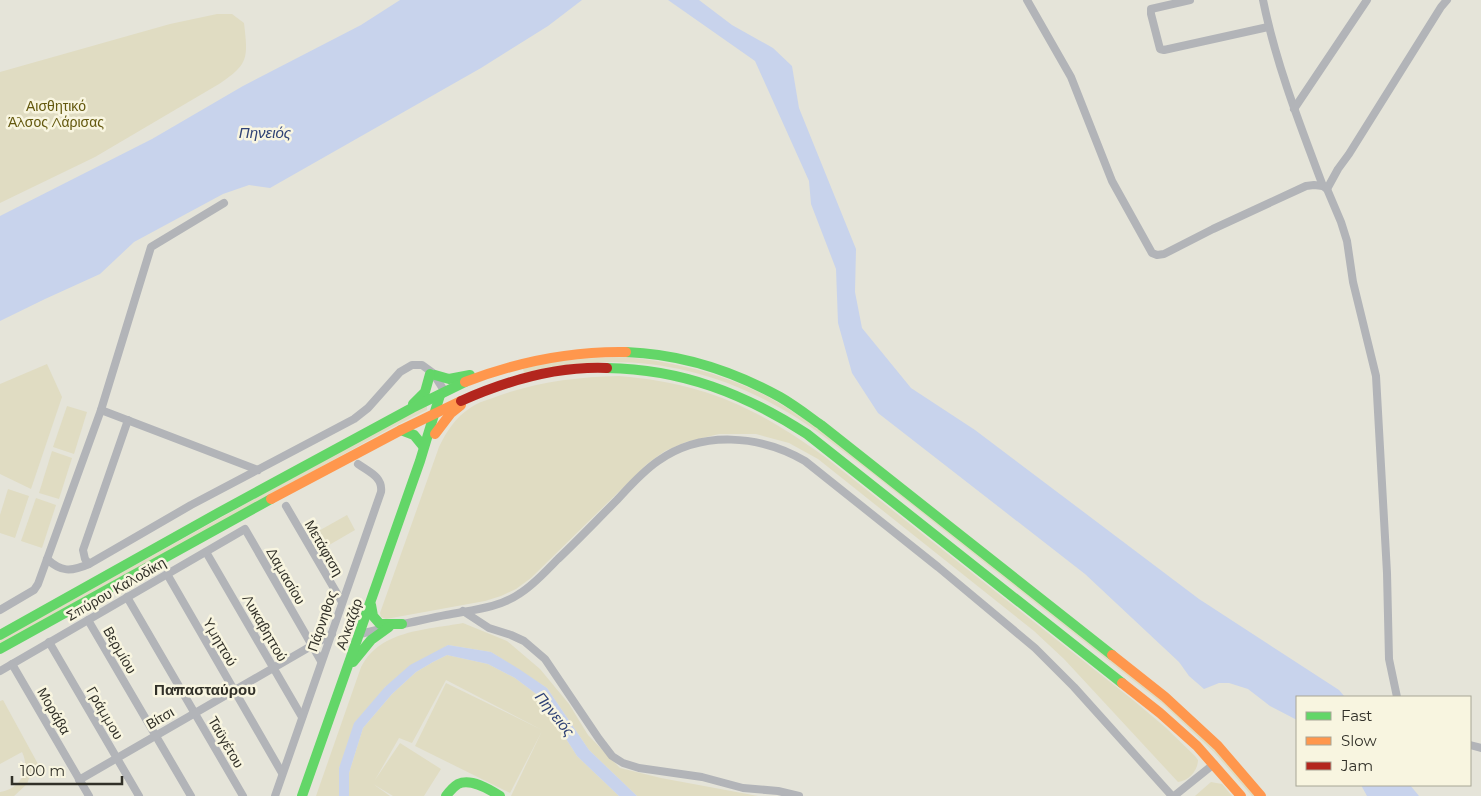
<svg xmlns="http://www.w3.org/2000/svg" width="1481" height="796" font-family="Montserrat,sans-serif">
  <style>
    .green { fill: #e0dcc2 }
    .water { fill: #c8d3ec }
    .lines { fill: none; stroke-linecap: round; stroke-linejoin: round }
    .street { stroke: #b2b4b8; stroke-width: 8 }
    .fast { stroke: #63d668; stroke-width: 10 }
    .slow { stroke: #ff974d; stroke-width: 10 }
    .jam { stroke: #b3261e; stroke-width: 10 }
    .labels { text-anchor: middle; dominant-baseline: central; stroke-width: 5; stroke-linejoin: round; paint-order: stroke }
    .park-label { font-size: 14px; fill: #63580e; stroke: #f8f5e0 }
    .street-label { font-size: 14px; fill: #313028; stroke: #f8f5e0 }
    .water-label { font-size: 15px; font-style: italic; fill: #2f4275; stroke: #f8f5e0 }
    .neighbourhood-label { font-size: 15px; font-weight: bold; fill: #313028; stroke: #f8f5e0 }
  </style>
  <rect width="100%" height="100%" fill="#e5e4d9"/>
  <g class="green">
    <path d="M 217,14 L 232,14 L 244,23 C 248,58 249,64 219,84 L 95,157 L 0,203 L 0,72 L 170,24 Z"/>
    <path d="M 625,357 C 676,362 726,374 772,399 C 790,409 807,421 824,432 L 1130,673 L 1212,745 L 1257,796 L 1252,796 L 1214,752 L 1163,704 L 869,471 C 841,450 813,426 782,409 C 700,362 615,351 524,373 L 523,369 C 557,359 589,358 625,357 Z"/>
    <polygon points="47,364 62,397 31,489 0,474 0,384"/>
    <path d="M 619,376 C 704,383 756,407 825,457 L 1133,700 L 1165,727 L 1195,756 L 1198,760 C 1198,771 1188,781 1178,782 L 1064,659 L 1034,631 L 818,459 L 789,443 L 756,434 L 719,434 L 686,442 L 665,451 L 647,464 L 531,578 L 516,589 L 501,596 L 485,601 L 386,619 L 381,617 L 380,613 L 439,447 C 446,432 456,417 470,408 C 478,402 488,400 498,396 C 537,382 577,377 619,376 Z"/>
    <polygon points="67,406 87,412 74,454 53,447"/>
    <polygon points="427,406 427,410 391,428 0,644 0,640 390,424"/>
    <polygon points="52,451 72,458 59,499 39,493"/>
    <polygon points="8,489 29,496 15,538 0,533 0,515"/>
    <polygon points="36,498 56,505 42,548 21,541"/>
    <polygon points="347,515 355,530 324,548 315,533"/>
    <path d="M 463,623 L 507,641 L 540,669 L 569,704 L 588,735 L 620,768 L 661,778 L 758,796 L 637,796 L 589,750 L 547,688 L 491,652 L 448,645 L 385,687 L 339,768 L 339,796 L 316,796 L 360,670 C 377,630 426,630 463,623 Z"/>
    <polygon points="447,655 488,664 515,678 539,696 577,756 619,796 511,796 542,731 510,793 415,746 446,683 542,730 446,680 412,743 399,738 375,780 400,743 441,769 424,796 393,796 373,784 390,796 349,796 349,773 363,728 392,694 416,672 433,662"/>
    <path d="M 3,700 L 38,764 L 33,767 L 27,784 L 14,796 L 0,796 L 0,792 C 20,789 31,770 22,752 L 0,764 L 0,701 Z"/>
    <polygon points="1211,782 1222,784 1232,796 1195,796"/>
  </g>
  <g class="water">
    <polygon points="400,0 582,0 548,26 481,68 270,188 249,185 223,194 134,242 100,274 45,299 0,321 0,216 152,139 243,86 361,25"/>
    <polygon points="668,0 699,0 732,25 773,48 792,66 799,108 856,249 855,292 862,328 911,388 975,430 1199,599 1339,690 1345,697 1297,697 1297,720 1270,706 1248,689 1229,683 1219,683 1204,689 1189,676 1179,662 1085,574 878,413 852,373 838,323 836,269 811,204 809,181 755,61"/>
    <polygon points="448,645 491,652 519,669 547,688 589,750 637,796 619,796 577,756 539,696 515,678 488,664 447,655 433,662 416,672 392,694 363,728 349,773 349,796 339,796 339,768 354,723 385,687 410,665"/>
    <polygon points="1361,785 1410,785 1419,796 1367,796"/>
  </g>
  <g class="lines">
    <g class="street">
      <polyline points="1027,0 1071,77 1112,181 1152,253 1157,255 1164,254 1213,229 1306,186 1314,185 1323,186"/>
      <polyline points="1190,0 1151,9 1151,14 1160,49 1164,50 1268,27"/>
      <path d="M 1263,0 C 1276,64 1300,125 1323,186 L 1327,189 L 1341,222 L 1347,241 L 1353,282 L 1376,376 L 1387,573 L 1389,659 L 1397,697"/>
      <polyline points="1294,109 1367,0"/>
      <polyline points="1327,189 1338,169 1349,154 1441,7 1447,0"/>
      <polyline points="101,410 258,470"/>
      <polyline points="286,506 342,602"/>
      <polyline points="206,552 302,717"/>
      <path d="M 47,559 C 61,572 71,572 89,564 L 191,505 L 354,419 L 368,408 L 400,372 L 412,365 L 422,365 L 433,373 L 445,392"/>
      <polyline points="89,564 85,559 83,550 128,420"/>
      <polyline points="167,574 282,773"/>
      <polyline points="127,597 243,796"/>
      <polyline points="0,610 34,590 38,584 101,410 151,247 224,203"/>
      <polyline points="463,611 489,628 511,635 524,641 545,659 599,739 612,756 623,763 639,768 702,777 743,788 778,791 799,796"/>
      <polyline points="88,620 191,796"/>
      <path d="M 398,625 C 414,622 430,618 446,615 C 470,610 499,608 519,594 C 534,585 546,571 558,559 C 578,540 597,520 617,500 C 630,486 642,472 658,461 C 702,430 760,435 805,461 L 938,567 L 1035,648 L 1074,687 L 1172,796"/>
      <polyline points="360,634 385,628"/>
      <polyline points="49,642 139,796"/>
      <polyline points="12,664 89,796"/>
      <polyline points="0,671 245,529 321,661"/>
      <polyline points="1470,745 1481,748"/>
      <polyline points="79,780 332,634"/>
      <path d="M 275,796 L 381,492 C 383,477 369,472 358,464"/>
      <polyline points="1174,796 1214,764"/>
    </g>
    <g class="fast">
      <path d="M 626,352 C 680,354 733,371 780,397 C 794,405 807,415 821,425 L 1112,655"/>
      <path d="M 607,368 C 682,369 745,394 807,434 L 1122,683"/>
      <polyline points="435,375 449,379 470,375"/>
      <polyline points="413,404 425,392 430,374"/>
      <polyline points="401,430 414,435 423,446"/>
      <polyline points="371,605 373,616 380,624 402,624"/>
      <polyline points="0,635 218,513 412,408 465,382"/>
      <polyline points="0,649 271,499"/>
      <polyline points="353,662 371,640 389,627"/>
      <polyline points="302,796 420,461 440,395"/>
      <path d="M 446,796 C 449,792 453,787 458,784 C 471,778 489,789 500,796"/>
    </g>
    <g class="slow">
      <path d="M 465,382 C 517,362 571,351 626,352"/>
      <polyline points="435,434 451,413 461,405"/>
      <polyline points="271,499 403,429 461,401"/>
      <polyline points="1112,655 1165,697 1218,746 1261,796"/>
      <polyline points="1122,683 1160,713 1197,746 1241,796"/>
    </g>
    <path class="jam" d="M 461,401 C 508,380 556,366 607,368"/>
  </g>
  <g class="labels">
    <g class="park-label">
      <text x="56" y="106">Αισθητικό<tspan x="56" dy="16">Άλσος Λάρισας</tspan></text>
    </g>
    <g class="street-label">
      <text transform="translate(324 548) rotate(60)">Μετάφτση</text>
      <text transform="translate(286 576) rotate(60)">Δαμασίου</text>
      <text transform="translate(116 589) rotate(-30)">Σπύρου Καλοδίκη</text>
      <text transform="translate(322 621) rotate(-71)">Πάρνηθος</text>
      <text transform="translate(349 624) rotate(-71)">Αλκαζάρ</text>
      <text transform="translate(265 628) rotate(60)">Λυκαβηττού</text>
      <text transform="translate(220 642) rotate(60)">Υμηττού</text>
      <text transform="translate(120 650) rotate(60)">Βερμίου</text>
      <text transform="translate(54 711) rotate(60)">Μοράβα</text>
      <text transform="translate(105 713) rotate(60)">Γράμμου</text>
      <text transform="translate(160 718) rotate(-30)">Βίτσι</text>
      <text transform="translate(226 742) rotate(60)">Ταϋγέτου</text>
    </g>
    <g class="water-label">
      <text x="265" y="132">Πηνειός</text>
      <text transform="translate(555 714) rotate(51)">Πηνειός</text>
    </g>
    <g class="neighbourhood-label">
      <text x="205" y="689">Παπασταύρου</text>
    </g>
  </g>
  <rect x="1296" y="696" width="175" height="90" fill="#f8f5e0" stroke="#a8a696"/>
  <rect x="1306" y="712" width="25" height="8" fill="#63d668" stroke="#a8a696"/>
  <text x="1341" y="721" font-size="15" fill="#313028">Fast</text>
  <rect x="1306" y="737" width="25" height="8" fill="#ff974d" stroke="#a8a696"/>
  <text x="1341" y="746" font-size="15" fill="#313028">Slow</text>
  <rect x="1306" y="762" width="25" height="8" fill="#b3261e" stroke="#a8a696"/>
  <text x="1341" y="771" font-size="15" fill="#313028">Jam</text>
  <path d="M12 776v8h110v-8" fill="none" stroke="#313028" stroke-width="2.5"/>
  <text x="20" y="776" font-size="15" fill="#313028" stroke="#f8f5e0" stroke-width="4" paint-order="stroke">100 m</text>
</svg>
